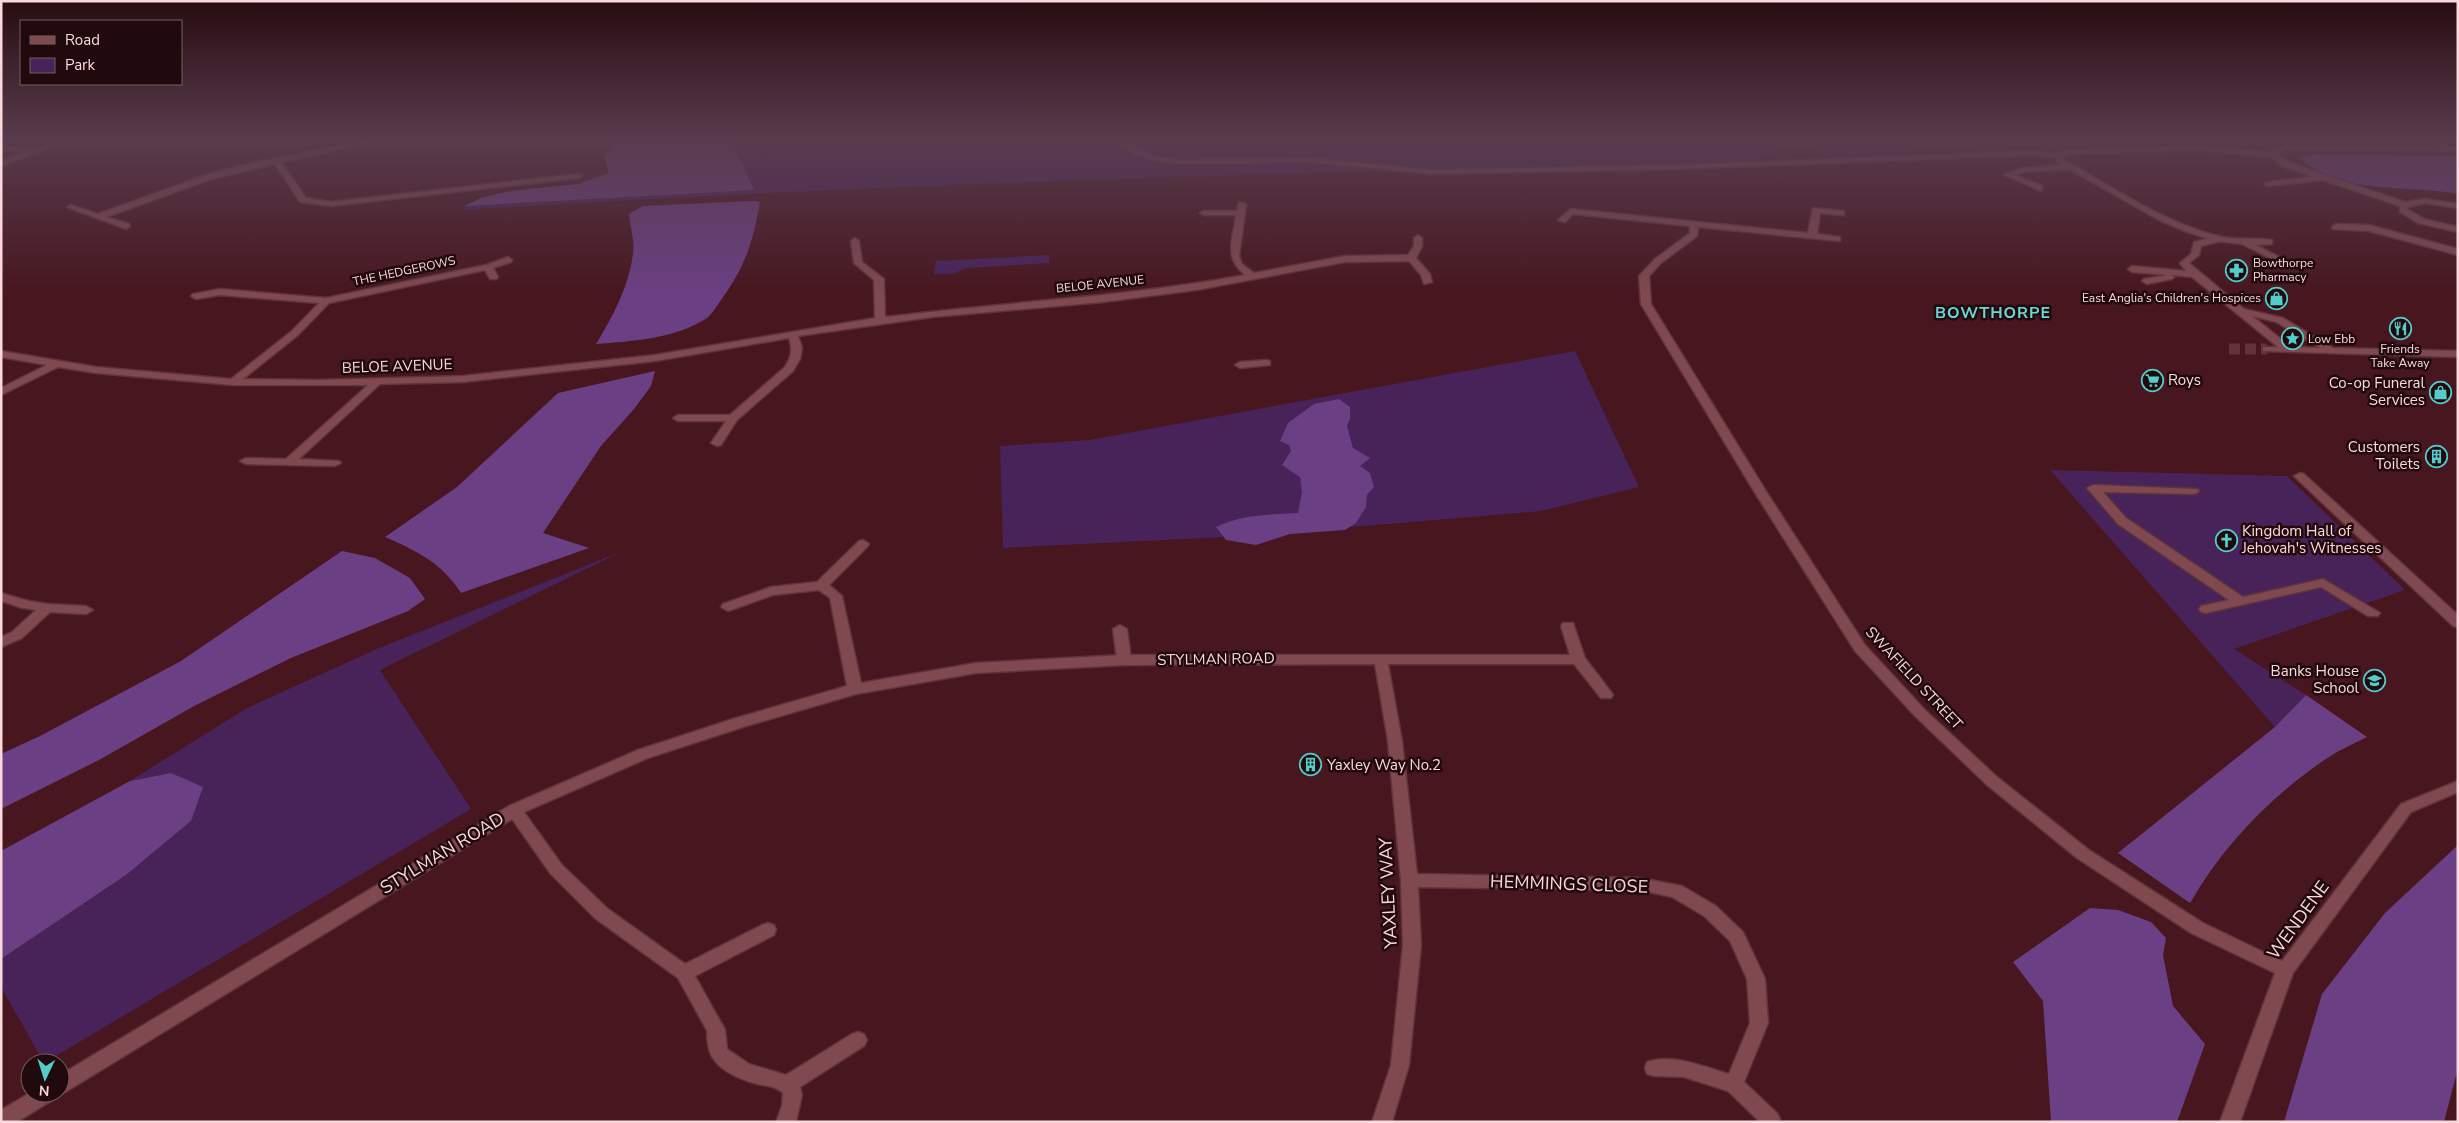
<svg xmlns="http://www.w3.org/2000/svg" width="2459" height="1123" font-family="'Nunito Sans',sans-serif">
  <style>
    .green { fill: #47235a }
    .forest { fill: #6b3f83 }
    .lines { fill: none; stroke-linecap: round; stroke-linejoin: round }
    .pedestrian-tunnel { stroke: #62333b; stroke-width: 11; stroke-dasharray: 11 5; stroke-linecap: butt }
    .service-casing { stroke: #5d343b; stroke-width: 3 }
    .pedestrian-casing { stroke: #5d343b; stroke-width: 3 }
    .minor-casing { stroke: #5d343b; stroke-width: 3 }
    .service { fill: #80484f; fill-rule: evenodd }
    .pedestrian { fill: #80484f; fill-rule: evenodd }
    .minor { fill: #80484f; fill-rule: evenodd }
    .labels { text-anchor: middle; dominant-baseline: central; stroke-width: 5; stroke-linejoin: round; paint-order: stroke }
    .far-poi-label { font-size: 12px; fill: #fad8db; stroke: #200a0d; text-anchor: start }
    .far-street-label { font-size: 12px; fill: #fad8db; stroke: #200a0d }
    .street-label { font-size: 15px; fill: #fad8db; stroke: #200a0d }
    .poi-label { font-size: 15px; fill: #fad8db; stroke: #200a0d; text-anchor: start }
    .far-district-label { font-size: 16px; font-weight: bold; letter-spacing: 1px; fill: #6cd8d5; stroke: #200a0d }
    .near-street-label { font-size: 18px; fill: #fad8db; stroke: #200a0d }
  </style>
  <rect width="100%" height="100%" fill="#47161f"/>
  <g class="green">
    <path d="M 619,137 L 1800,137 L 1762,160 L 1724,163 C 1304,172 883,183 463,210 L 465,206 L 481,198 L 510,191 L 579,184 L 609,173 L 604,156 Z"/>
    <path d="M 1821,137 L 1890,137 L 1915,153 C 1888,155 1835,165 1813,149 L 1813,144 Z"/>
    <polygon points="1049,255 1049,263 967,268 952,274 934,274 936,261"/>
    <polygon points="1575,351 1639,487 1541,511 1245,536 1003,548 1000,446 1089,440"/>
    <polygon points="2050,470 2287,476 2405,590 2234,649 2306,695 2275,727"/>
    <polygon points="623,551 380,670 471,809 44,1063 1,987 1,959 126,875 191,821 171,773 130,781 247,708 379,648"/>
  </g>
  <g class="forest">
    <polygon points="619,137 727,137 737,153 754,190 465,206 481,198 510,191 579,184 609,173 604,156"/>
    <path d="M 2312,154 L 2458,156 L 2458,194 C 2409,184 2337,196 2299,157 Z"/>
    <path d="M 751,201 L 760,202 C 753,242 745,267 721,300 C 717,306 712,314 707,318 C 675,339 633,341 596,344 C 613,316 629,286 633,254 C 635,242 630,226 629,214 L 643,206 Z"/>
    <path d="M 655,371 L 651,386 L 634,409 L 601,446 L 543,533 L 589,548 L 461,593 C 442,563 417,551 385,537 L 457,487 L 558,393 Z"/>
    <path d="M 1339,399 L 1350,407 L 1350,419 L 1347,426 L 1353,448 L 1370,458 L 1360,466 L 1370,473 L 1374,487 L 1367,495 L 1366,507 L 1356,523 L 1345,530 L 1290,534 L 1256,545 L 1226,540 L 1216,527 C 1243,514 1269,515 1298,513 L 1302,492 L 1300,477 L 1282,465 L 1291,451 L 1289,445 L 1280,441 L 1288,423 L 1314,404 Z"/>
    <polygon points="342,551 375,558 410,578 425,599 408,611 291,658 196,705 99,760 1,809 1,754 40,736 181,661"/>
    <path d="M 2306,695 L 2367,737 C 2353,744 2337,751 2323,761 C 2269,798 2223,846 2190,903 L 2118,853 L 2275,727 Z"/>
    <polygon points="171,773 203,787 191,821 126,875 1,959 1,851 130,781"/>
    <polygon points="2458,845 2458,1068 2444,1122 2284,1122 2322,994 2385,913"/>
    <polygon points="2090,908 2118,910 2151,922 2166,938 2163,955 2173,1006 2205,1044 2177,1122 2051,1122 2043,1001 2013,962"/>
  </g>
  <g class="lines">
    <polyline class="pedestrian-tunnel" points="2229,349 2267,349"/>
    <defs>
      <g id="service">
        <path d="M 2055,154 L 2061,154 L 2064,160 L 2073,165 C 2119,191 2166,223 2218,236 C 2236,241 2255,237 2272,240 L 2272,244 L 2256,245 L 2289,262 L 2282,264 L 2242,244 L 2216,241 L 2187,232 L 2159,220 L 2069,169 L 2023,172 L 2015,175 L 2042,186 L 2042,190 L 2039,190 L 2004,175 L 2022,168 L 2062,165 L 2057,161 Z"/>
        <polygon points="2321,176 2325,178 2324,180 2268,186 2264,184 2268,182"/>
        <polygon points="2336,224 2369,225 2458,249 2458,255 2369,231 2333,229 2332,227"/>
        <polygon points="1266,360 1270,361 1270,365 1240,368 1235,365 1240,362"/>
        <polygon points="2300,473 2304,474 2458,615 2458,627 2453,626 2296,478 2294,476"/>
        <polygon points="2093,485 2197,489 2199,491 2197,493 2193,494 2103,492 2126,518 2243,597 2323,579 2380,613 2378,616 2368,616 2321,587 2206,613 2201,612 2199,609 2201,606 2229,600 2118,524 2087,488"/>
        <polygon points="1,593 28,601 30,604 23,608 1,601"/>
        <polygon points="1120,625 1127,629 1131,660 1124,665 1117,660 1113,629"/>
        <path d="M 716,1022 L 722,1024 L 725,1030 L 727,1049 L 749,1064 L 786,1075 L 852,1034 L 858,1032 L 864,1034 L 867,1040 L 864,1046 L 800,1087 L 802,1095 L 796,1122 L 776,1122 L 782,1106 L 783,1093 C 776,1086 766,1086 757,1084 C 736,1078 710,1067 708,1044 C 707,1036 706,1031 710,1024 Z"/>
      </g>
      <path id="pedestrian" d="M 2219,236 L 2222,237 L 2222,241 L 2201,246 L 2199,255 L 2189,263 L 2244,309 L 2283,318 L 2333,348 L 2458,351 L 2458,357 L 2263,351 L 2263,347 L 2278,347 L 2220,300 L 2202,299 L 2202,295 L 2213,294 L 2192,277 L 2171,275 L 2174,277 L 2172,279 L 2147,284 L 2142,281 L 2144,279 L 2167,275 L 2132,272 L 2128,269 L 2132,266 L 2186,271 L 2180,263 L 2191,254 L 2194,242 ZM 2252,316 L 2276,322 L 2320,348 L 2291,347 Z"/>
      <g id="minor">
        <polygon points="67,137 78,137 1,166 1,161 27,152 1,150 1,146 34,149"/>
        <polygon points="381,137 396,137 281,162 306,198 331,202 578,174 582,176 578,178 331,206 300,202 275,164 212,179 106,217 129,224 130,226 126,229 67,207 71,205 98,214 206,175 235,167"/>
        <polygon points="1109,137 1118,137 1142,151 1154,156 1181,160 1309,158 1432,170 1676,165 2033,151 2057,154 2067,150 2200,146 2270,152 2271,149 2286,146 2440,147 2422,137 2432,137 2448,144 2448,147 2458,147 2458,151 2286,150 2277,154 2290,163 2405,202 2425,199 2458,204 2458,208 2425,203 2408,207 2407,209 2424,219 2458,227 2458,232 2418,223 2400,212 2400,206 2284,167 2271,157 2200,150 2068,154 2058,158 2033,155 1676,169 1432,174 1309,162 1181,164 1153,160 1136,155"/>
        <path d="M 1239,202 L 1246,204 L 1239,256 L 1242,264 L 1254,273 L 1345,256 L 1408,255 L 1414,246 L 1414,238 L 1418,235 L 1422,238 L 1422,246 L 1416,258 L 1430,274 L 1432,282 L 1424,284 L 1421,275 L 1409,261 L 1345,262 L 1196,290 L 1103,302 L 932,317 L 798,336 L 802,348 L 800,359 L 793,371 L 737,420 L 721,445 L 717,446 L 711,443 L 726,421 L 678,421 L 673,418 L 678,415 L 730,415 L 785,367 C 791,357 793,350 789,338 L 655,361 L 463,382 L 380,384 L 299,459 L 339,461 L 341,463 L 335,466 L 246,464 L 240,461 L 246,458 L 286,459 L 368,385 L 233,385 L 96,373 L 58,367 L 1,395 L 1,388 L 47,365 L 1,357 L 1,351 L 96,367 L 231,379 L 292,331 L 319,303 L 220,295 L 196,299 L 191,296 L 193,294 L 220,289 L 326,298 L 486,265 L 508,257 L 512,260 L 511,262 L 493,268 L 498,277 L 496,279 L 490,279 L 485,270 L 329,303 L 298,335 L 243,379 L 320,380 L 463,376 L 655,355 L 875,318 L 874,280 L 854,263 L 851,241 L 855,238 L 859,241 L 862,262 L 884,279 L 885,317 C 1005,302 1126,297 1245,275 C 1223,257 1233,241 1236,215 L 1204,215 L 1200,213 L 1204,211 L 1237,211 Z"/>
        <polygon points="1813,208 1844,211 1844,215 1841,215 1820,213 1817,234 1840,237 1840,241 1698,227 1697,236 1661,263 1649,276 1651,304 1764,488 1865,645 1925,710 1997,777 2089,850 2203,923 2282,961 2401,804 2458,781 2458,792 2411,812 2293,973 2240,1122 2220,1122 2275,973 2191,933 2077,858 1987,785 1915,716 1855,651 1752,488 1641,304 1639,276 1655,259 1690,233 1690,226 1573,214 1565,222 1558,220 1571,209 1808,233"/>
        <path d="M 863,540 L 869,544 L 867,547 L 829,585 L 842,596 L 861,683 L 976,663 L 1124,655 L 1570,655 L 1561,626 L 1563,623 L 1573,623 L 1585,658 L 1611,692 L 1613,695 L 1611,698 L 1601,698 L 1574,664 L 1388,664 L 1402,741 L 1417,874 L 1640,878 L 1682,886 L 1716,906 L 1743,932 L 1765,979 L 1768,1023 L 1744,1082 L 1777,1113 L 1780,1119 L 1778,1122 L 1760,1122 L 1728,1091 L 1684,1077 L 1654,1076 L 1647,1074 L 1645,1068 L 1647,1062 C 1673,1053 1704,1067 1729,1074 L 1750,1023 L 1747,979 L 1730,941 L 1704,916 L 1672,897 L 1640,890 L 1418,887 L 1421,945 L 1409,1065 L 1392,1122 L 1372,1122 L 1391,1065 L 1403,945 L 1401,880 L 1388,741 L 1375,664 L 1124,665 L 976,673 L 856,694 L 743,727 L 648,758 L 524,812 L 562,865 L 608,909 L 685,964 L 762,925 L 768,923 L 774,925 L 776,930 L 774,935 L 695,976 L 725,1030 L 722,1036 L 716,1038 L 710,1036 L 678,978 L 596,919 L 550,873 L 512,819 L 67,1091 L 60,1094 L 59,1093 L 60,1075 L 509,806 L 638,750 L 733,719 L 847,686 L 830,598 L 819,590 L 773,595 L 728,611 L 721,607 L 723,604 L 771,587 L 817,582 L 859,541 Z"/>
        <polygon points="23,600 47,604 86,606 93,610 86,614 50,612 22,638 1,647 1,637 12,632 36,610 18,607 16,604 18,601"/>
        <polygon points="30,1093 56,1093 54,1099 17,1122 1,1122 1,1110"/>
      </g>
    </defs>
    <use href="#service" class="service-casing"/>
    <use href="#pedestrian" class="pedestrian-casing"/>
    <use href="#minor" class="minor-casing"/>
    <use href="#service" class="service"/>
    <use href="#pedestrian" class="pedestrian"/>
    <use href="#minor" class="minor"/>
  </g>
  <linearGradient id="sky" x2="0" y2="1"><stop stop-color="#270c11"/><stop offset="0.47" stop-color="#583c4d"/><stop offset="1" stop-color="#583c4d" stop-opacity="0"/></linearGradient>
  <rect width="2459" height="294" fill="url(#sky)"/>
  <defs>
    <symbol id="pharmacy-ring" viewBox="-11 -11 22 22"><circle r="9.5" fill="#200a0d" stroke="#53cdca" stroke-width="1.5"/><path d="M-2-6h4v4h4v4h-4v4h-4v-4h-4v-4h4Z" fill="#53cdca"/></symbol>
    <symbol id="shop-ring" viewBox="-11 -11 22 22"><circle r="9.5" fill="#200a0d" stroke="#53cdca" stroke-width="1.5"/><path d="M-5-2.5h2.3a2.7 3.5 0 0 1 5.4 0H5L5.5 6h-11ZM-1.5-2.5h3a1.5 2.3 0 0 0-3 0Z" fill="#53cdca"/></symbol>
    <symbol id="restaurant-ring" viewBox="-11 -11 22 22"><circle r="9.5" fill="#200a0d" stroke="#53cdca" stroke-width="1.5"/><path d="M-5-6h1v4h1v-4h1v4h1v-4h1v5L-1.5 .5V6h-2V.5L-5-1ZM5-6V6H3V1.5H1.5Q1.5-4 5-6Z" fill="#53cdca"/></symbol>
    <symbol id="sight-ring" viewBox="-11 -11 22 22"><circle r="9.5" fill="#200a0d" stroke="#53cdca" stroke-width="1.5"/><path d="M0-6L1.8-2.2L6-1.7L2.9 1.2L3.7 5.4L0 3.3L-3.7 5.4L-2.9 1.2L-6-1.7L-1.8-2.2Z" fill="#53cdca"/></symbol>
    <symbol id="supermarket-ring" viewBox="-11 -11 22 22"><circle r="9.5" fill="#200a0d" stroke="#53cdca" stroke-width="1.5"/><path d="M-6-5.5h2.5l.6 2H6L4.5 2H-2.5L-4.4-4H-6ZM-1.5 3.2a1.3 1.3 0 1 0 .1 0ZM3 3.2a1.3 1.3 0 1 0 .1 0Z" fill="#53cdca"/></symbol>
    <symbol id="building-ring" viewBox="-11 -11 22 22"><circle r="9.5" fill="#200a0d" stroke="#53cdca" stroke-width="1.5"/><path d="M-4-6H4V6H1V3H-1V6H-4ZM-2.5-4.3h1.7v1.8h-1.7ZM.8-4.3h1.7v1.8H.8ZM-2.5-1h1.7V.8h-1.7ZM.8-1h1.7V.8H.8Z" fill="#53cdca"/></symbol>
    <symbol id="church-ring" viewBox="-11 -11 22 22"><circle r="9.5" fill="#200a0d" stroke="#53cdca" stroke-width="1.5"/><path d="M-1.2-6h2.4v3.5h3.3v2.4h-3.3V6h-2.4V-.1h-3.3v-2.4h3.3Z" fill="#53cdca"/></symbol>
    <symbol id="school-ring" viewBox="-11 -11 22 22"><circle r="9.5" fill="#200a0d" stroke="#53cdca" stroke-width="1.5"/><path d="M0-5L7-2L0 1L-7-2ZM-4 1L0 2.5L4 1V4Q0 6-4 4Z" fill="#53cdca"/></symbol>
  </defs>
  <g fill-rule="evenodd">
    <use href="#pharmacy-ring" x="2224" y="258" width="25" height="25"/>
    <use href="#shop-ring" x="2264" y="286" width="25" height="25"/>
    <use href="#restaurant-ring" x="2388" y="316" width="25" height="25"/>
    <use href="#sight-ring" x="2280" y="326" width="25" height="25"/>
    <use href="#supermarket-ring" x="2140" y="368" width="25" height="25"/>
    <use href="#shop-ring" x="2428" y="380" width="25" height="25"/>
    <use href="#building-ring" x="2424" y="444" width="25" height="25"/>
    <use href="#church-ring" x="2214" y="528" width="25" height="25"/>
    <use href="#school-ring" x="2362" y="668" width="25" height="25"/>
    <use href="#building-ring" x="1298" y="752" width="25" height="25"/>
  </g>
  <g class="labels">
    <g class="far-poi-label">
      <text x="2253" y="263">Bowthorpe<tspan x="2253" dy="14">Pharmacy</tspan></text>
      <text x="2261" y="298" text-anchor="end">East Anglia's Children's Hospices</text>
      <text x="2308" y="339">Low Ebb</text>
      <text x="2400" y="349" text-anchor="middle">Friends<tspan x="2400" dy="14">Take Away</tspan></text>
    </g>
    <g class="far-street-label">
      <text transform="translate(404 271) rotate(-12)">THE HEDGEROWS</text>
      <text transform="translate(1100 284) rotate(-6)">BELOE AVENUE</text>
    </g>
    <g class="street-label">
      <text transform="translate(397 366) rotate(-2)">BELOE AVENUE</text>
      <text transform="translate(1216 659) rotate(-1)">STYLMAN ROAD</text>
      <text transform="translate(1914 678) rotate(47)">SWAFIELD STREET</text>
    </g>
    <g class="poi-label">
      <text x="2168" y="380">Roys</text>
      <text x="2425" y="383" text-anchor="end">Co-op Funeral<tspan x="2425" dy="17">Services</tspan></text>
      <text x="2420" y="447" text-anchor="end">Customers<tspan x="2420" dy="17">Toilets</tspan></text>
      <text x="2242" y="531">Kingdom Hall of<tspan x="2242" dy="17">Jehovah's Witnesses</tspan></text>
      <text x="2359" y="671" text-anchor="end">Banks House<tspan x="2359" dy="17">School</tspan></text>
      <text x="1327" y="765">Yaxley Way No.2</text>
    </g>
    <g class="far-district-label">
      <text x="1993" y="313">BOWTHORPE</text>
    </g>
    <g class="near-street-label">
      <text transform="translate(442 853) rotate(-31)">STYLMAN ROAD</text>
      <text transform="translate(1569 884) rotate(2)">HEMMINGS CLOSE</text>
      <text transform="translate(1388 893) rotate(-93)">YAXLEY WAY</text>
      <text transform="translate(2298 920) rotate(-54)">WENDENE</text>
    </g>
  </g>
  <rect width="2459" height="1123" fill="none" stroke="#fad8db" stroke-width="5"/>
  <rect x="20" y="20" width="162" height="65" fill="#200a0d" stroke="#775c5f"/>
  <rect x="30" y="36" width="25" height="8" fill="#80484f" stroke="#775c5f"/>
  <text x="65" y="45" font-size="15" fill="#fad8db">Road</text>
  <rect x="30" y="58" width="25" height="15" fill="#47235a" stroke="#775c5f"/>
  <text x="65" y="70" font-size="15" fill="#fad8db">Park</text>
  <g transform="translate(45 1078) rotate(184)"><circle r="24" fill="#200a0d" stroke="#775c5f"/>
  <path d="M0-4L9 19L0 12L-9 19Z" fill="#53cdca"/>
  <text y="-8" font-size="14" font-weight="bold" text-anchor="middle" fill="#fad8db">N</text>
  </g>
</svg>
